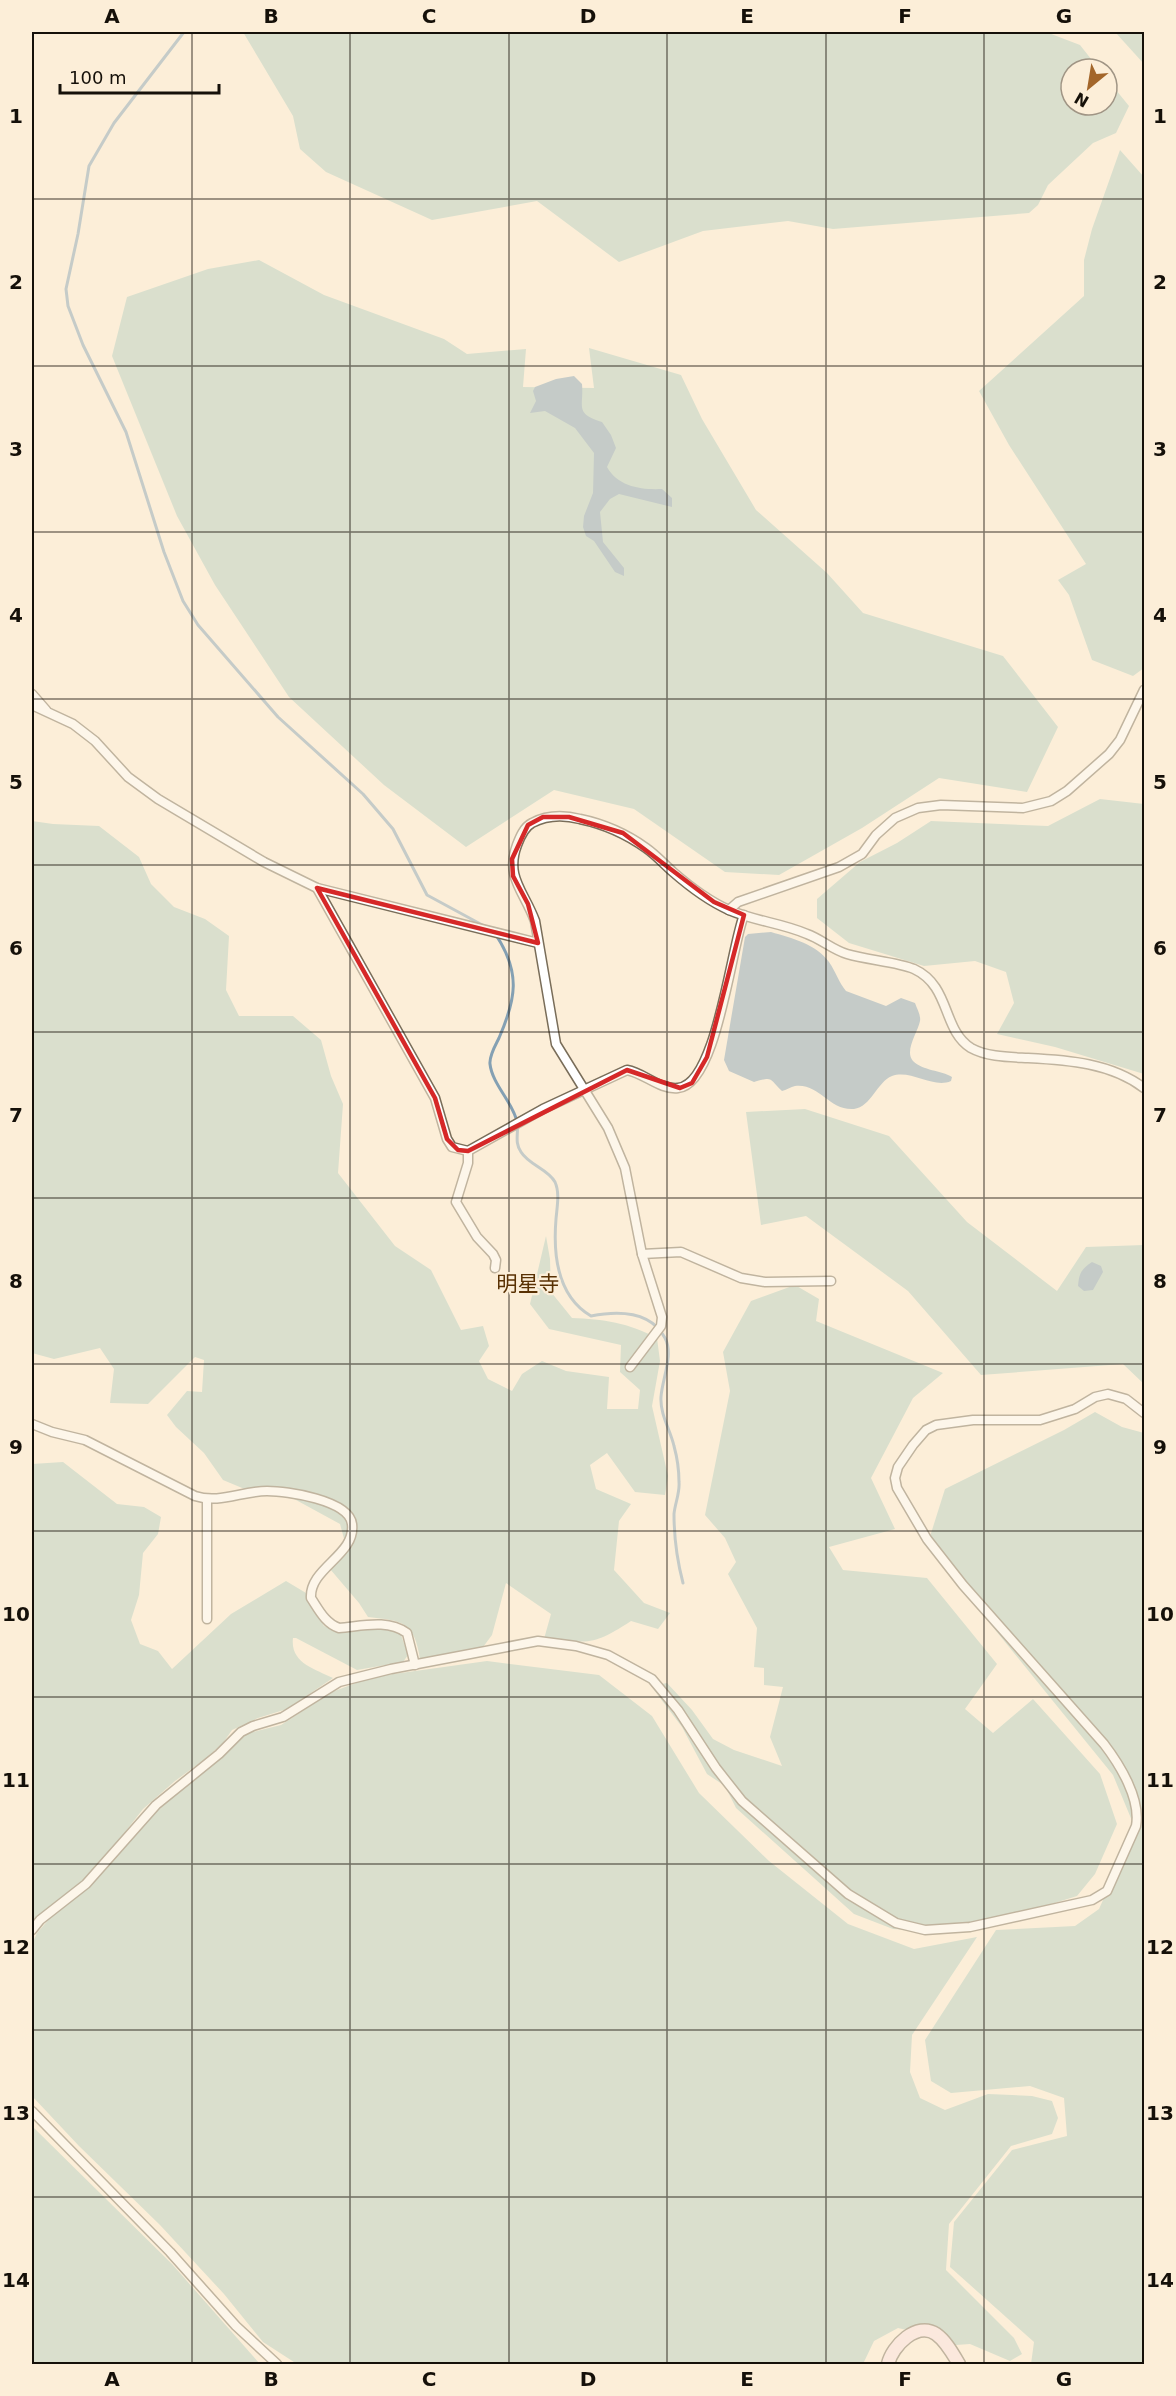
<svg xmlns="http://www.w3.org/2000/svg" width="1176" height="2396" font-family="'DejaVu Sans','Noto Sans JP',sans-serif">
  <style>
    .green { fill: #b1cdbf }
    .water { fill: #84a0b3 }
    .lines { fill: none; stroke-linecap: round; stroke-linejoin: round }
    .stream { stroke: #84a0b3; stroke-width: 3 }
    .street-casing { stroke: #796d59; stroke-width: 11 }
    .secondary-casing { stroke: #796d59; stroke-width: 15 }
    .street { stroke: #fff; stroke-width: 8 }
    .secondary { stroke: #fbe1e2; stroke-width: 12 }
    .marked { fill: none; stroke: #d62828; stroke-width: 4.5; stroke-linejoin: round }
    .grid { fill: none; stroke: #151009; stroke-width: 1.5; stroke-opacity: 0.55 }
    .labels { text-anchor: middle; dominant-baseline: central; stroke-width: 4.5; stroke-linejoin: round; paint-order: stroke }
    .quarter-label { font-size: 21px; fill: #593103; stroke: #fceed8 }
    .neatline { fill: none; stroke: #151009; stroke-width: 2 }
    .grid-label { font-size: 20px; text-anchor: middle; font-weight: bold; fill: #151009 }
  </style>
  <rect width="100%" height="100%" fill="#fceed8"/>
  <g class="green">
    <polygon points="243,32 1046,32 1080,45 1099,69 1071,69 1071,105 1107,105 1107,79 1129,106 1116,133 1093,143 1048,185 1038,205 1029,213 833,229 788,221 703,231 619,262 537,201 432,220 326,172 300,149 293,116"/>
    <polygon points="1115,32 1144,32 1144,64"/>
    <polygon points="1120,150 1144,177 1144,668 1133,676 1092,660 1069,595 1058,580 1086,564 1009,445 979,391 1084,296 1084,260 1092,229"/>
    <polygon points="259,260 324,295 444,339 467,354 526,349 523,387 594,388 589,348 681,375 702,419 756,510 827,573 863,613 1003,656 1058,727 1027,792 939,778 862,828 779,875 725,872 634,809 554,790 466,847 384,785 289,697 215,585 177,516 112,356 127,297 208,269"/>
    <polygon points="1100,799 1144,804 1144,1074 1055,1047 997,1034 1014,1003 1006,972 975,961 924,966 849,943 817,918 817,899 860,862 897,843 931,821 1048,826"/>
    <path d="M 32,821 L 53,824 L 99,826 L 139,857 L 151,884 L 174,907 L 205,919 L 229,936 L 226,990 L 239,1016 L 293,1016 L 321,1040 L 331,1076 L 343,1104 L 338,1173 L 395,1246 L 431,1270 L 461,1330 L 483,1326 L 489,1346 L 479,1361 L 488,1379 L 512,1391 L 522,1374 L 542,1361 L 566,1371 L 609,1377 L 607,1409 L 638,1409 L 640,1390 L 620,1372 L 621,1345 L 549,1329 L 530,1304 L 546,1236 L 550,1259 L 551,1292 L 572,1318 C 603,1319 629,1323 657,1338 L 660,1361 L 652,1406 L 668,1476 L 665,1495 L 635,1492 L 607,1453 L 590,1465 L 596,1489 L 631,1504 L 619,1521 L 614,1570 L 644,1603 L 670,1613 L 658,1629 L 631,1621 C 593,1646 588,1643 544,1639 L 551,1614 L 506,1583 L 492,1635 L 483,1647 L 420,1659 C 414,1621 403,1621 368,1617 L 359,1603 L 330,1569 L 346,1546 L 340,1524 L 274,1488 L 247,1490 L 223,1480 L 204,1453 L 176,1427 L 167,1415 L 187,1391 L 202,1392 L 204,1360 L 195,1357 L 148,1404 L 110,1403 L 114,1369 L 100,1348 L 54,1359 L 32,1353 Z"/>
    <polygon points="805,1109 889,1136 967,1222 1057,1291 1086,1247 1144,1245 1144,1384 1123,1364 981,1375 908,1291 806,1216 761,1225 746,1112"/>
    <polygon points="795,1285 819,1299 816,1321 943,1373 913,1398 871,1478 895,1529 829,1547 843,1570 927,1578 997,1664 965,1709 993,1733 1033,1699 1100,1774 1117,1824 1095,1874 1077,1896 1013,1916 942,1932 893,1929 854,1914 736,1808 725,1786 707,1774 682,1727 651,1686 667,1683 692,1710 713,1739 734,1750 782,1766 770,1737 783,1687 764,1685 764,1668 754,1667 757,1628 728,1574 736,1562 725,1538 705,1515 730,1391 723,1352 751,1301"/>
    <polygon points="1095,1412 1122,1427 1144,1433 1144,2364 1031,2364 1034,2342 950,2267 954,2222 1012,2150 1067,2136 1064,2098 1030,2086 951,2093 931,2081 925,2040 996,1930 1075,1926 1099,1909 1135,1828 1113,1775 927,1546 945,1489 1064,1430"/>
    <path d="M 63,1462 L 117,1504 L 144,1507 L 161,1517 L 158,1534 L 143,1553 L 139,1595 L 131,1620 L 140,1644 L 158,1651 L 172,1669 L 231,1614 L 286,1581 L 306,1593 L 324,1626 L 341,1632 L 392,1628 L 401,1635 L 408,1655 L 403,1662 L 357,1670 L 296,1638 L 293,1638 C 290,1663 315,1669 333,1678 L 287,1709 L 258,1718 L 232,1730 L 223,1743 L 205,1759 L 175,1781 L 143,1809 L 115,1845 L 83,1881 L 32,1921 L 32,1464 Z"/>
    <polygon points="487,1661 599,1675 652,1716 699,1793 769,1861 848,1924 914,1949 977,1937 912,2035 910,2072 920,2098 945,2110 988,2094 1032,2096 1052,2101 1058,2118 1052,2134 1011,2146 949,2224 946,2270 1014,2338 1022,2354 1010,2361 970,2344 942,2346 932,2336 898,2328 874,2341 863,2364 297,2364 263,2342 224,2294 160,2225 79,2146 32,2096 32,1944 37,1933 50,1918 87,1888 155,1813 245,1734 281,1725 332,1692 372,1677"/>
    <polygon points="32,2126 172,2264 260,2364 32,2364"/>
  </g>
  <g class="water">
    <path d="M 574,376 L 582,384 C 584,407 574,413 602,422 L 611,435 L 616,448 L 607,467 C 618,487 642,490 662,489 L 672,498 L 672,507 L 619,494 L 610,499 L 600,512 L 603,542 L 624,568 L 624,576 L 615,572 L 594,541 L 586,536 L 583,527 L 584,516 L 593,493 L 594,453 L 575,428 L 545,411 L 530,413 L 536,401 L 533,391 L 535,387 L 556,379 Z"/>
    <path d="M 771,932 C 792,938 816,944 829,962 C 836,972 839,983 846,991 L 886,1006 L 901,998 L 915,1003 C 917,1009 921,1015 920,1021 C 918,1032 904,1051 913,1061 C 923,1071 941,1070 952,1077 L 951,1081 C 933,1089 911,1069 892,1076 C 877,1082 871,1107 854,1109 C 829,1111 820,1083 795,1086 C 791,1087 786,1090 782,1091 C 769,1079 774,1076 754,1082 L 729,1071 L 724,1060 L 745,937 L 748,934 Z"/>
    <path d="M 1092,1262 L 1101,1266 L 1103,1272 L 1093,1290 L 1084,1291 L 1078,1286 C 1079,1274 1081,1269 1092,1262 Z"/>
  </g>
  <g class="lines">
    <g class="stream">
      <polyline points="184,32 114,123 89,166 78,234 66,289 68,306 83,345 126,432 164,552 183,601 198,625 278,717 363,794 393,829 427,895 486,927"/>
      <path d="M 496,935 C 521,973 516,999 499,1038 C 495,1046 489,1056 490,1064 C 492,1084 514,1104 517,1122 C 519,1133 514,1142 521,1152 C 529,1165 548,1169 555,1182 C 560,1193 557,1207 556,1219 C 553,1255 557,1296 591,1316 C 617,1311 650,1310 665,1338 C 674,1355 662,1379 661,1397 C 660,1415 670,1429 674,1446 C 677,1457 679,1471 679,1482 C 680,1493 675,1503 674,1514 C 674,1537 677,1560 683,1583"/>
    </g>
    <defs>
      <g id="street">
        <polyline points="32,694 46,710"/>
        <polyline points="32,705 73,724 95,741 128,777 158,799 264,862 317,888 538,943"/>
        <path d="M 317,888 L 435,1098 L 447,1139 L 452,1147 L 468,1151 L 543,1109 L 627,1070 C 644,1073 660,1090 678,1088 C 717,1085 731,947 744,915"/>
        <polyline points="729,910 738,902 839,867 862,854 876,835 895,818 918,808 941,805 1023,808 1051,801 1067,791 1109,754 1120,740 1144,690"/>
        <polyline points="468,1151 468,1163 456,1202 477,1237 493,1254 496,1260 495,1268"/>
        <polyline points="642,1254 681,1252 741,1278 765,1282 831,1281"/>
        <path d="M 630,1367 L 661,1326 L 662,1317 L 642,1254 L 625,1168 L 608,1128 L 556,1044 L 535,921 C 524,891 505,877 517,845 C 520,837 524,827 532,823 C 547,815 564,815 580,819 C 604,824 625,833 646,848 C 656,855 664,864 673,872 C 689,886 709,901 729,910 C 754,921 782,923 807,934 C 821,939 833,950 847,954 C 867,960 898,962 914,969 C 951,986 942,1030 971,1048 C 987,1057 1009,1057 1028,1058 C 1068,1060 1111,1063 1144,1088"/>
        <path d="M 32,1424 L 52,1432 L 85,1440 L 195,1496 C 219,1504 242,1491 267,1491 C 287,1491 349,1500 352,1524 C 356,1555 309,1568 311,1598 C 319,1610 325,1623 339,1628 C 363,1626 387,1619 407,1633 L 415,1665"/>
        <polyline points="207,1500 207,1619"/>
        <path d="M 32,1930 L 40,1920 L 86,1884 L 156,1805 L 219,1754 L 241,1732 L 253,1726 L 283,1717 L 339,1682 L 391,1669 L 538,1641 L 576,1646 L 608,1655 L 652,1679 L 678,1710 L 716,1768 L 742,1801 L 848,1894 L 896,1923 L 925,1930 L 970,1927 L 1092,1900 L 1107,1891 L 1136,1826 C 1141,1799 1120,1765 1104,1744 L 963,1585 L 927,1539 L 897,1488 L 895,1478 L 898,1467 L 913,1445 L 926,1430 L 936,1425 L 973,1420 L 1040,1420 L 1075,1409 L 1095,1397 L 1108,1394 L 1126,1399 L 1144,1413"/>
        <polyline points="32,2111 170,2252 236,2326 277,2364"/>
      </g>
      <path id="secondary" d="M 888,2364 C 892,2346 917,2321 936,2334 C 946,2341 953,2354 959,2364"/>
    </defs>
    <use href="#street" class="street-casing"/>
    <use href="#secondary" class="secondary-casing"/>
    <use href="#street" class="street"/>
    <use href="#secondary" class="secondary"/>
  </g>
  <path d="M0 0H1176V2396H0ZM 543,817 L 569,817 L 623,833 L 714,902 L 744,915 L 707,1057 L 692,1083 L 680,1088 L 627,1070 L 468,1151 L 458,1150 L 447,1139 L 435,1098 L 317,888 L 538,943 L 528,904 L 513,876 L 512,859 L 528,825 Z" fill="#fceed8" fill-opacity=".55" fill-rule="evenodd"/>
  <path class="marked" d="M 543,817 L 569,817 L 623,833 L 714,902 L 744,915 L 707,1057 L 692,1083 L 680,1088 L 627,1070 L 468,1151 L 458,1150 L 447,1139 L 435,1098 L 317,888 L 538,943 L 528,904 L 513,876 L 512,859 L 528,825 Z"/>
  <path class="grid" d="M 192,32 L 192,2364M 350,32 L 350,2364M 509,32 L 509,2364M 667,32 L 667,2364M 826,32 L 826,2364M 984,32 L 984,2364M 32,199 L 1144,199M 32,366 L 1144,366M 32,532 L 1144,532M 32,699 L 1144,699M 32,865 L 1144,865M 32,1032 L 1144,1032M 32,1198 L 1144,1198M 32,1364 L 1144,1364M 32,1531 L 1144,1531M 32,1697 L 1144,1697M 32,1864 L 1144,1864M 32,2030 L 1144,2030M 32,2197 L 1144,2197"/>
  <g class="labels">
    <g class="quarter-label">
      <text x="528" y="1284">明星寺</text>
    </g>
  </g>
  <rect width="1176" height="2396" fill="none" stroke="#fceed8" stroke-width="66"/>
  <g transform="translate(1089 87) rotate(210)"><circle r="28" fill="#fceed8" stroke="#a09585" stroke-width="1.5"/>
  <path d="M0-4.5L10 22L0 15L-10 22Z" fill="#a3662a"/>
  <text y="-9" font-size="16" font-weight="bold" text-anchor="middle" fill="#151009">N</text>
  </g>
  <path d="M60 84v9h159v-9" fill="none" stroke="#151009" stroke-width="3"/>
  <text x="69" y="84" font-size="18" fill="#151009" stroke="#fceed8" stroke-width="4.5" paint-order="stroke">100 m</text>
  <rect x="33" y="33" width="1110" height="2330" class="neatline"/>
  <g class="grid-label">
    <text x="112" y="23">A</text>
    <text x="271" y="23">B</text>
    <text x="429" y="23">C</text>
    <text x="588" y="23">D</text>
    <text x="747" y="23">E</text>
    <text x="905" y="23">F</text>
    <text x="1064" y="23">G</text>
    <text x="16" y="123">1</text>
    <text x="1160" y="123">1</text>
    <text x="16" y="289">2</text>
    <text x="1160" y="289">2</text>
    <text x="16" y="456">3</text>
    <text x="1160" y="456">3</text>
    <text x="16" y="622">4</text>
    <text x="1160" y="622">4</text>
    <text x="16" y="789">5</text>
    <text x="1160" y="789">5</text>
    <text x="16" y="955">6</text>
    <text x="1160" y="955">6</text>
    <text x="16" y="1122">7</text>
    <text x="1160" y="1122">7</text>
    <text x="16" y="1288">8</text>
    <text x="1160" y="1288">8</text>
    <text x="16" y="1454">9</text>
    <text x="1160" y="1454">9</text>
    <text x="16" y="1621">10</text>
    <text x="1160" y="1621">10</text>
    <text x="16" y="1787">11</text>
    <text x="1160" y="1787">11</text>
    <text x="16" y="1954">12</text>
    <text x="1160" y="1954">12</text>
    <text x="16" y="2120">13</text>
    <text x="1160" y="2120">13</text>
    <text x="16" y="2287">14</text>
    <text x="1160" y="2287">14</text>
    <text x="112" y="2386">A</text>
    <text x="271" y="2386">B</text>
    <text x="429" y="2386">C</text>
    <text x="588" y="2386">D</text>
    <text x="747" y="2386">E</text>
    <text x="905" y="2386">F</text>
    <text x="1064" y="2386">G</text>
  </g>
</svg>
